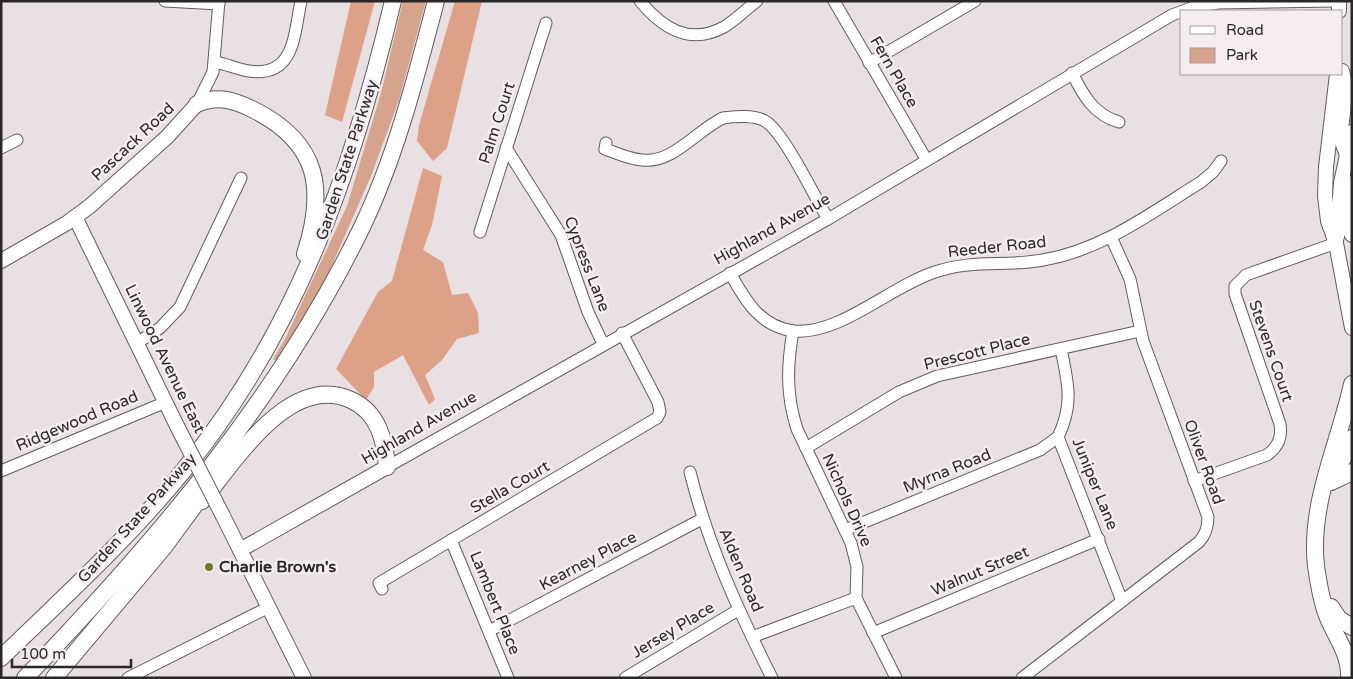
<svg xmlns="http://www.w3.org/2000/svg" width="1353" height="679" font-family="'Varela Round',sans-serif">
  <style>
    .green { fill: #d6a38d }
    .forest { fill: #dda187 }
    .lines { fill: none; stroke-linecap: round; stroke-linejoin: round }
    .minor-casing { stroke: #625b5d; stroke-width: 13 }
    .major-casing { stroke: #625b5d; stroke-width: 16 }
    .highway-casing { stroke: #625b5d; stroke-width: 18 }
    .minor { stroke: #fff; stroke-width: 11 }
    .major { stroke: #fff; stroke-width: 14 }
    .highway { stroke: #fff; stroke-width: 16 }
    .major-bridge-casing { stroke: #625b5d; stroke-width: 16; stroke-linecap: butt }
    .major-bridge { stroke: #fff; stroke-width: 14 }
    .poi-dot { fill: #707a26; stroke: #f5edf0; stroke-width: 2 }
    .labels { text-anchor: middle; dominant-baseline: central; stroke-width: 5; stroke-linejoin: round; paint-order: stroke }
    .street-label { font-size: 16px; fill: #2a2728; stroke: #f5edf0 }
    .poi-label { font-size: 16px; font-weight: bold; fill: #2a2728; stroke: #f5edf0; text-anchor: start }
  </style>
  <rect width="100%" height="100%" fill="#e8e0e2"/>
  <polygon class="green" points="403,1 426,1 399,100 371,176 325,281 278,362 273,359 285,339 347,206 381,93"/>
  <g class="forest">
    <polygon points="351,1 375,1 342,122 325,115"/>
    <polygon points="455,1 482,1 447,148 433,161 417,141 419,125"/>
    <polygon points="423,168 442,176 432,225 423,250 443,262 452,295 468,293 478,313 479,333 457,339 442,360 425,375 435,399 429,405 403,355 374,372 374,387 366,400 336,369 378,292 392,281"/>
  </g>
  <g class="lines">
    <defs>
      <g id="minor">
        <polyline points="165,1 219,4"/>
        <path d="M 640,1 C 662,28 689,46 724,27 C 736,20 746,9 757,1"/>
        <polyline points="834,1 926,159"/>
        <path d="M 215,62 C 226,64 237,69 249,71 C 295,78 294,34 301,1"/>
        <polyline points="869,63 975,1"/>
        <path d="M 1072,73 C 1083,95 1094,115 1119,122"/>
        <polyline points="197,104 213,72 219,1"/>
        <path d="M 606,143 L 605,149 C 617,153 629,159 642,160 C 673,164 697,130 723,118 C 735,116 755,115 765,121 C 784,132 815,198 828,219"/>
        <polyline points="1,148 17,140"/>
        <polyline points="506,148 561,235 588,312 603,344"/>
        <polyline points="480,232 546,23"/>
        <path d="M 730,273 C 745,300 760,327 794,331 C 840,335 891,286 935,272 C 974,259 1005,267 1043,260 C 1102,250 1151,213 1201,182 L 1213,172 L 1221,161"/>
        <path d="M 793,331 C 787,366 786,395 797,429 L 851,543 L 857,567 L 856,598 L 896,678"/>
        <polyline points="137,343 160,328 180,307 241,178"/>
        <path d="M 1061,349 C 1068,383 1074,404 1058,437 L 1122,601"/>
        <polyline points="806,448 899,392 937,376 1140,331"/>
        <polyline points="387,467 828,219 1172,15 1194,7 1218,3 1336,1"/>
        <polyline points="1,471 166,402"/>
        <path d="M 690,472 C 708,545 738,610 772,678"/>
        <path d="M 1194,481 L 1267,455 C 1279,446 1282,437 1280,424 L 1235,294 L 1235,286 L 1246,275 L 1336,243"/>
        <polyline points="845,530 1040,450 1058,437"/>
        <polyline points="451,540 508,678"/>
        <polyline points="382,589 379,583 657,418 660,412 658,402 622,333"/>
        <polyline points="489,631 702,519"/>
        <polyline points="873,633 1099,539"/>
        <polyline points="752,637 856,598"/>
        <polyline points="128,678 269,607"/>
        <polyline points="625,678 738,610"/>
        <path d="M 1022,678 L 1199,542 C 1206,534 1208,527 1208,517 L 1143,341 L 1130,279 L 1111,237"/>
      </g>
      <g id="major">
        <polyline points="1339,11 1339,1"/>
        <polyline points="1342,71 1346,88 1340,137 1347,155"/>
        <polyline points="1337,74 1326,167 1325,196 1328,221 1336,243 1352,328"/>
        <polyline points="1352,183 1350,196 1352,215"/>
        <polyline points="1339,211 1352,235"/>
        <polyline points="75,217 177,426"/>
        <polyline points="1337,237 1341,183 1352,132"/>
        <polyline points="1,261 67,223 90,206 167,137 197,104"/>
        <polyline points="223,516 304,678"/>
        <polyline points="240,550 387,467"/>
      </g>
      <g id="highway">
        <path d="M 197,104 C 218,95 234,100 254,110 C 319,143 326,189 305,254"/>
        <polyline points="1337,471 1352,438"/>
        <polyline points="1331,482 1352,472"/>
        <path d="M 202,501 C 235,461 290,372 351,400 C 378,412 385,440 387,467"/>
        <polyline points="1331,607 1339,619 1352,627"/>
        <path d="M 1,658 C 64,597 129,538 184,470 C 297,331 352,173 393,1"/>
        <path d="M 25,678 C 156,542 279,398 362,227 C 396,156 416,77 436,1"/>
        <polyline points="54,678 164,547 203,494"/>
        <path d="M 1349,678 C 1351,653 1332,633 1325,610 C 1321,597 1318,580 1316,566 C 1309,503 1339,444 1352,384"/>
      </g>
    </defs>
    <use href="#minor" class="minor-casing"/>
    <use href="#major" class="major-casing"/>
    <use href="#highway" class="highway-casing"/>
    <use href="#minor" class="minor"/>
    <use href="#major" class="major"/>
    <use href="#highway" class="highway"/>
    <defs>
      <polyline id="major-bridge" points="177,426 223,516"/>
    </defs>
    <use href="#major-bridge" class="major-bridge-casing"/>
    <use href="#major-bridge" class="major-bridge"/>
  </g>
  <circle class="poi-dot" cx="209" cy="567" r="5"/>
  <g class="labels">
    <g class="street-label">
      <text transform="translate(894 72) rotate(60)">Fern Place</text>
      <text transform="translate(497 123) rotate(-72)">Palm Court</text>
      <text transform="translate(133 142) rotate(-43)">Pascack Road</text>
      <text transform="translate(347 160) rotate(-72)">Garden State Parkway</text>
      <text transform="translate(772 229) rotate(-29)">Highland Avenue</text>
      <text transform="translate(997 247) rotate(-6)">Reeder Road</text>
      <text transform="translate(587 264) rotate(69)">Cypress Lane</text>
      <text transform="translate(1271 351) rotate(71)">Stevens Court</text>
      <text transform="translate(977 352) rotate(-14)">Prescott Place</text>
      <text transform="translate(165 359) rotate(64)">Linwood Avenue East</text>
      <text transform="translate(77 421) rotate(-23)">Ridgewood Road</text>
      <text transform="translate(419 428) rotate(-30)">Highland Avenue</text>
      <text transform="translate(1204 462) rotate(70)">Oliver Road</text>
      <text transform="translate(947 471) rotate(-22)">Myrna Road</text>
      <text transform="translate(1095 484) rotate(68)">Juniper Lane</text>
      <text transform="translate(510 487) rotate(-30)">Stella Court</text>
      <text transform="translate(847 500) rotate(66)">Nichols Drive</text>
      <text transform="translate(137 518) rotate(-48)">Garden State Parkway</text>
      <text transform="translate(588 561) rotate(-28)">Kearney Place</text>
      <text transform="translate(741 570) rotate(67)">Alden Road</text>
      <text transform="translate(980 571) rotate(-23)">Walnut Street</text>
      <text transform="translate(495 603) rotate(68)">Lambert Place</text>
      <text transform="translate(673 630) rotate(-31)">Jersey Place</text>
    </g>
    <g class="poi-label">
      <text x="219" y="567">Charlie Brown's</text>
    </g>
  </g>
  <rect width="1353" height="679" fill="none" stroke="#2a2728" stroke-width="5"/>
  <rect x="1180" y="10" width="162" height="65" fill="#f5edf0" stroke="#a49ea0"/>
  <rect x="1190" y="26" width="25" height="8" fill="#ffffff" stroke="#a49ea0"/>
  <text x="1226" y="35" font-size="15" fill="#2a2728">Road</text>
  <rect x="1190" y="48" width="25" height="15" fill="#d6a38d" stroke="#a49ea0"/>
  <text x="1226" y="60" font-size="15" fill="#2a2728">Park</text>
  <path d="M12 659v8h119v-8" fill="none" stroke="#2a2728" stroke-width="2.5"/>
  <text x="20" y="659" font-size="15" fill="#2a2728" stroke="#f5edf0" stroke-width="4" paint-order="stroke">100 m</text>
</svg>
